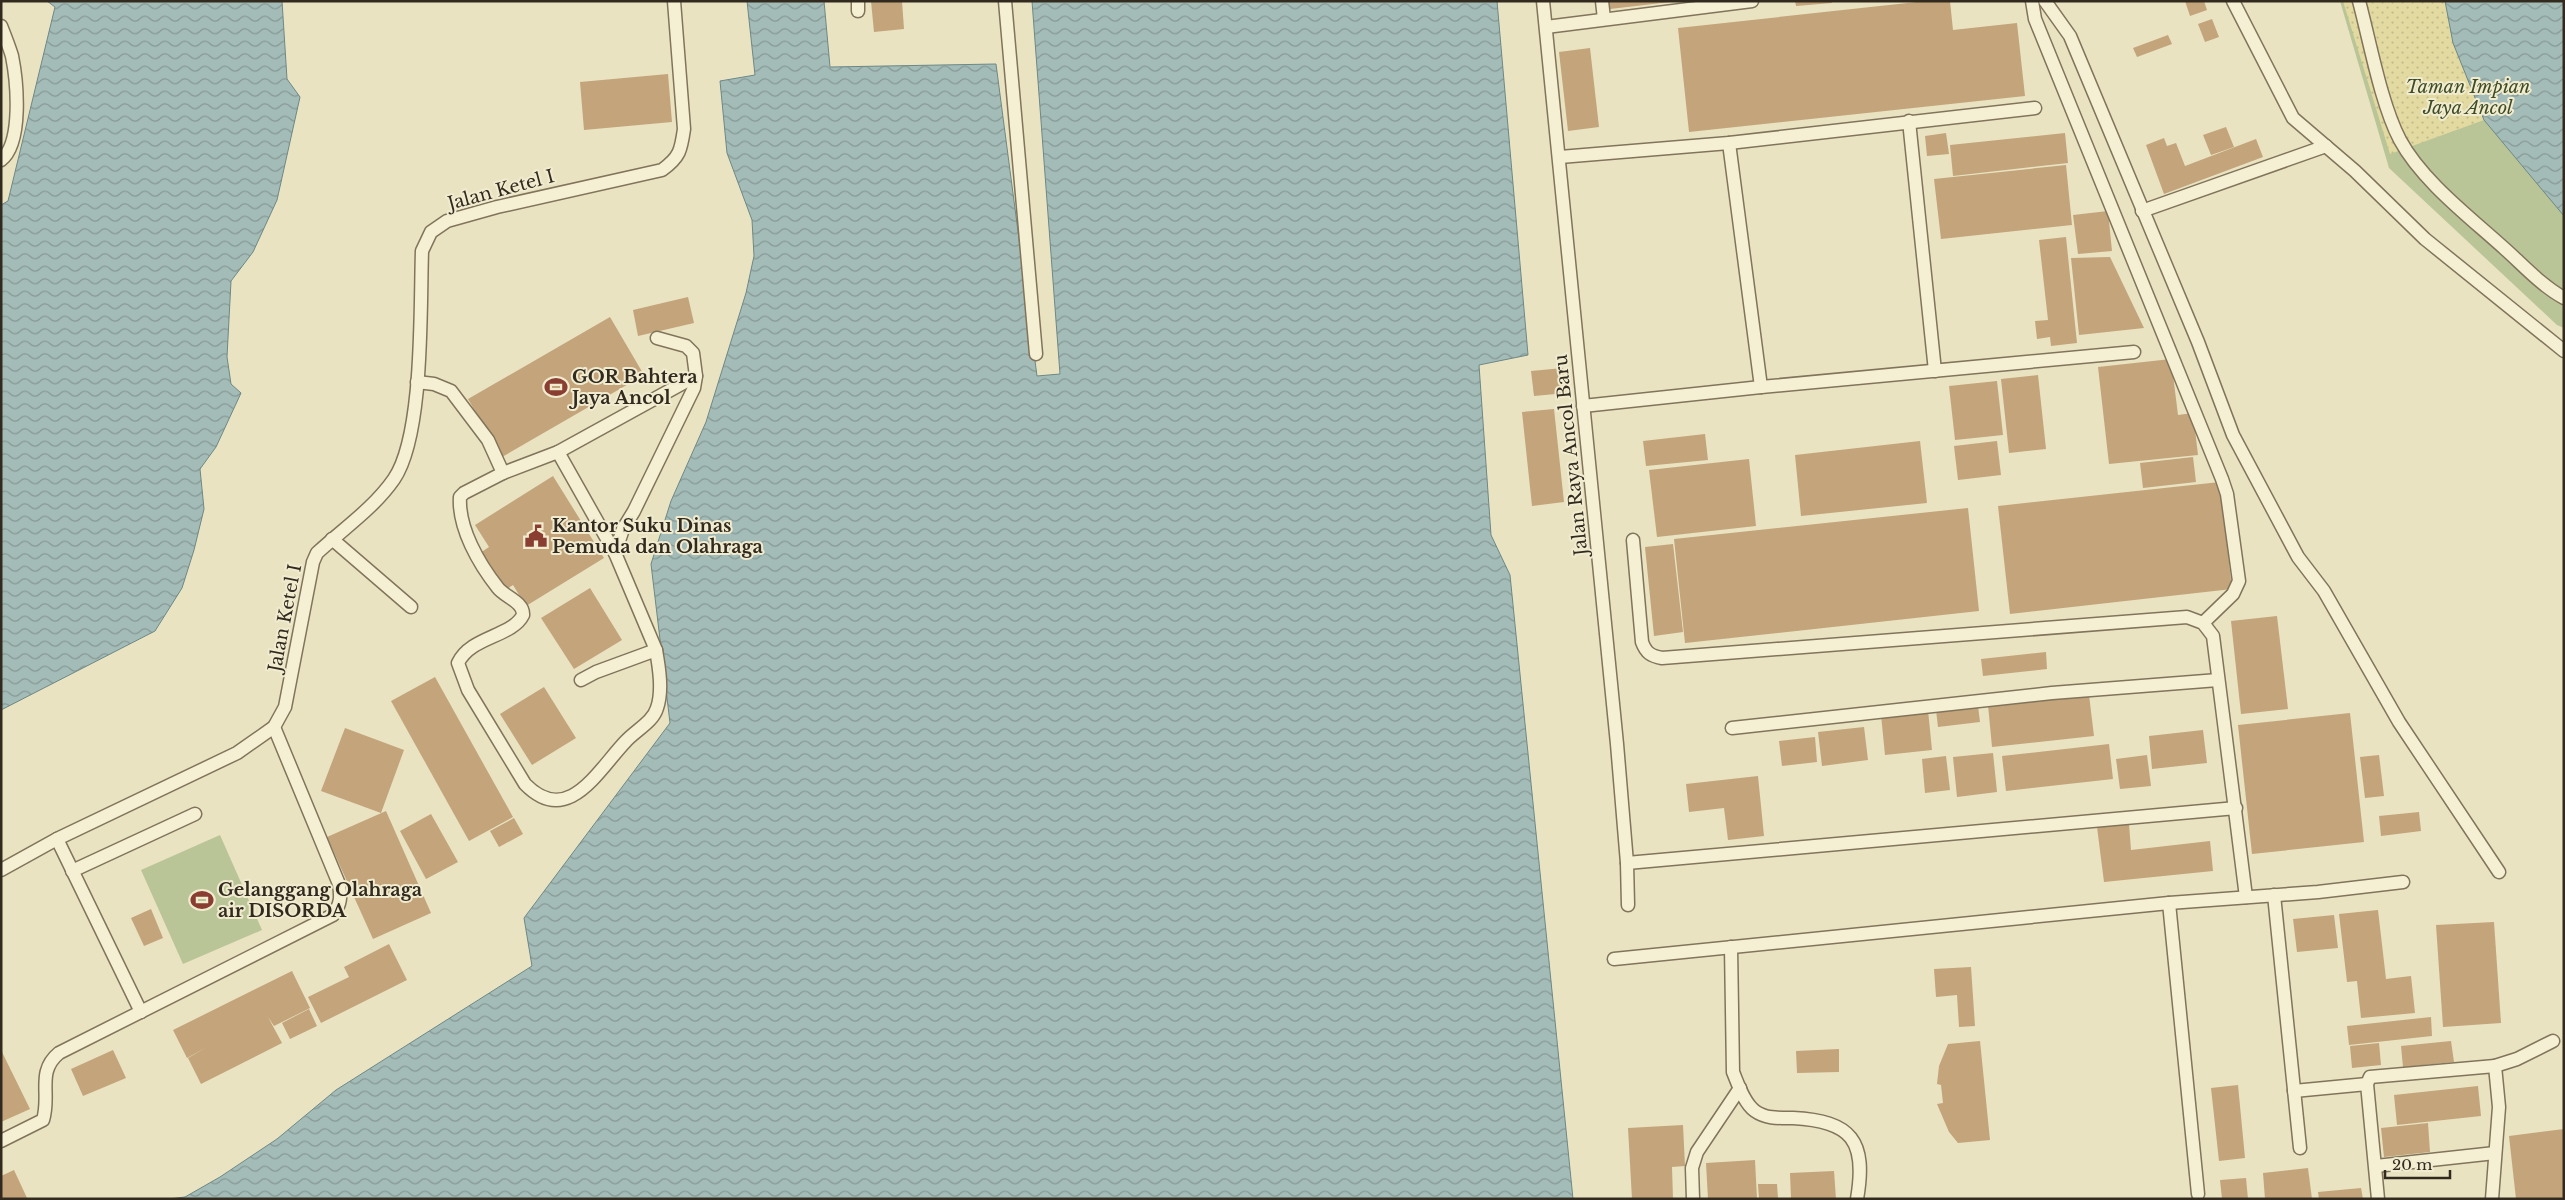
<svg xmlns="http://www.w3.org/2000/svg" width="2565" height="1200" font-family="'Libre Baskerville',serif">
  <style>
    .green { fill: #b9c597 }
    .sand { fill: url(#sand-dots) }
    .water { fill: url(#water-waves); stroke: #6c8886 }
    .building { fill: #c3a47b }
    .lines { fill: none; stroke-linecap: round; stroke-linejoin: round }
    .lane-casing { stroke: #81745b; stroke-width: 15 }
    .lane { stroke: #f5f0d4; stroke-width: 12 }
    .labels { text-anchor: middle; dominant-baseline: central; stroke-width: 4; stroke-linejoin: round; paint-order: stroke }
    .park-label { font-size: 18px; font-style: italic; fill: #3d4c26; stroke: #f1ecd0 }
    .street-label { font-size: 18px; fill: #322a1e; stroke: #f1ecd0 }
    .poi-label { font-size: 18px; font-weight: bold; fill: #322a1e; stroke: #f1ecd0; text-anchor: start }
  </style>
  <defs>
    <pattern id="sand-dots" width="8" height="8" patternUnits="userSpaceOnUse" patternTransform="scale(1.25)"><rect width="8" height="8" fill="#e2daa1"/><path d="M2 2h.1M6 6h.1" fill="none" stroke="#c2bb8a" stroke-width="1.8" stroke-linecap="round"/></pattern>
    <pattern id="water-waves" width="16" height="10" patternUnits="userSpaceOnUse" patternTransform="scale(1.25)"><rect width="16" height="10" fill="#a4bcb8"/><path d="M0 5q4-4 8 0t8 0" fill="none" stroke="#869995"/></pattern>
  </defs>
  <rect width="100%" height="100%" fill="#e9e3c2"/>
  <g class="green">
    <polygon points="2340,1 2564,1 2564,328 2557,325 2389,168"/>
    <polygon points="220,835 262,930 183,964 141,870"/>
  </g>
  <polygon class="sand" points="2343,1 2445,1 2453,43 2484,120 2390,154"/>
  <g class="water">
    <polygon points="47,1 282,1 287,79 300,97 277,200 253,252 231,281 227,357 231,384 241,393 216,447 200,469 204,509 194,550 182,588 155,631 1,710 1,205 8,201 55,7"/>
    <polygon points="747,1 824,1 830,67 996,64 1037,376 1060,374 1032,1 1497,1 1528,355 1479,365 1491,535 1510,575 1573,1199 169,1199 185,1197 220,1177 277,1139 336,1090 532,966 524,918 670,723 651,564 671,501 706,422 746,293 754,256 752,220 727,153 720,81 755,75"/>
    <polygon points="2445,1 2564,1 2564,216 2484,120 2453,43"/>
  </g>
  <g class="building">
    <polygon points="871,1 902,1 904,29 874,32"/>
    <polygon points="1609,1 1670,1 1670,2 1610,9"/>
    <polygon points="1795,1 1831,1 1832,3 1796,6"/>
    <polygon points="1926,1 1950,1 1953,30 2017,23 2025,96 1689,132 1678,28"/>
    <polygon points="2185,1 2204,1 2207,10 2190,16"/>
    <polygon points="2212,19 2219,37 2205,42 2198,24"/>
    <polygon points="2168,35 2172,44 2137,57 2133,48"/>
    <polygon points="1590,48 1599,127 1568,131 1559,52"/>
    <polygon points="668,74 672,122 584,130 580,82"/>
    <polygon points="2226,127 2234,147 2211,155 2203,135"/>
    <polygon points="1946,133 1949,154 1927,156 1925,136"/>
    <polygon points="2065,133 2068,163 1953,176 1950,145"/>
    <polygon points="2164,138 2167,146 2176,143 2185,166 2256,139 2263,157 2164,194 2146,145"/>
    <polygon points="2066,165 2072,225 1941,239 1934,179"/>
    <polygon points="2108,211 2112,251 2078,254 2073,215"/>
    <polygon points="2066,237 2077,343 2051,346 2050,337 2037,339 2035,321 2048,320 2039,240"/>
    <polygon points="2110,257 2144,328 2079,335 2071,258"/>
    <polygon points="688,297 694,323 638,336 633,310"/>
    <polygon points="610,317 644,375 502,457 468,399"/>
    <polygon points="2171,359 2178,415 2193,413 2198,455 2109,464 2098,367"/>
    <polygon points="1563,368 1566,393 1534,396 1531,371"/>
    <polygon points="2038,375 2046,449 2009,453 2001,379"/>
    <polygon points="1997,381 2003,435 1955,440 1949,386"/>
    <polygon points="1554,409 1564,502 1532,506 1522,412"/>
    <polygon points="1705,434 1708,460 1646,466 1643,441"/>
    <polygon points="1920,441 1927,503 1801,516 1795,455"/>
    <polygon points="1997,441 2001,475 1958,480 1954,446"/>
    <polygon points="2193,457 2196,482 2143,488 2140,463"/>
    <polygon points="1749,459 1756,526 1657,537 1649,470"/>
    <polygon points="553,476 604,558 526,606 513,585 504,591 480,553 489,547 475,525"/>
    <polygon points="2220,482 2232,589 2010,614 1998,506"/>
    <polygon points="1968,508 1979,611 1685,643 1674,539"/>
    <polygon points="1673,544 1683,632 1654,636 1645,547"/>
    <polygon points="590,588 622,640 574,669 541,618"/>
    <polygon points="2277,616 2288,709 2241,714 2231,621"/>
    <polygon points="2046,652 2047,669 1983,676 1981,659"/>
    <polygon points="435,677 513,817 469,841 391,701"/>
    <polygon points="544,687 576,738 532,765 500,714"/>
    <polygon points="2089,695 2094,736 1992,747 1988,705"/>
    <polygon points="1978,706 1980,722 1938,727 1936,710"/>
    <polygon points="1928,710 1932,750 1885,755 1881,715"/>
    <polygon points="2350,713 2364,842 2252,854 2238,725"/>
    <polygon points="1864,727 1868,760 1822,766 1818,732"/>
    <polygon points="345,728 404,750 381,813 321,791"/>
    <polygon points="2203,730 2207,763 2152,769 2149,736"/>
    <polygon points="1815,737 1817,762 1782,766 1779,741"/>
    <polygon points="2109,744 2113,779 2006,791 2002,756"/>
    <polygon points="1993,753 1997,792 1957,797 1953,757"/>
    <polygon points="2147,755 2151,786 2120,789 2116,759"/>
    <polygon points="2379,755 2384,796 2365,798 2360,757"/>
    <polygon points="1946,756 1950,790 1925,793 1922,759"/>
    <polygon points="1758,776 1764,836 1728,840 1724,808 1689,812 1686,784"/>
    <polygon points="386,811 431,913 373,939 327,837"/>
    <polygon points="2419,812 2421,831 2381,836 2379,816"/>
    <polygon points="431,814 458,862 426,879 400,831"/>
    <polygon points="514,818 523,834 499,847 490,831"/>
    <polygon points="2129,824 2131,850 2210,841 2213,871 2104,882 2097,827"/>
    <polygon points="151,909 163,938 144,946 131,918"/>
    <polygon points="2378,910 2386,979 2411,976 2415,1013 2361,1018 2357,981 2347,982 2339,914"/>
    <polygon points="2334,915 2338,948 2297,952 2293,919"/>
    <polygon points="2494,922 2501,1023 2443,1027 2436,925"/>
    <polygon points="389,944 407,980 321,1023 308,997 349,977 344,967"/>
    <polygon points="1971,967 1975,1026 1959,1027 1957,995 1936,997 1934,969"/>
    <polygon points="292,971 310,1008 274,1026 268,1017 282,1043 201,1084 188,1058 207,1047 187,1058 173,1030"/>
    <polygon points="309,1009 317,1026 290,1039 282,1023"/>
    <polygon points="2431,1017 2432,1036 2349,1045 2347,1026"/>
    <polygon points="1980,1041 1990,1140 1958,1143 1949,1132 1937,1104 1943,1103 1941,1085 1937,1084 1939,1066 1948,1044"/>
    <polygon points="2451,1041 2454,1062 2403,1067 2401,1046"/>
    <polygon points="2379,1043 2381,1065 2352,1068 2350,1046"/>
    <polygon points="1839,1049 1839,1072 1797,1073 1796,1051"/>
    <polygon points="1,1050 30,1109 1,1122"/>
    <polygon points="113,1050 126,1078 83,1096 71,1069"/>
    <polygon points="2238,1085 2245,1158 2219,1161 2211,1088"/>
    <polygon points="2478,1086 2481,1116 2397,1125 2394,1095"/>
    <polygon points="2428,1123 2430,1152 2384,1157 2381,1128"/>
    <polygon points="1683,1125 1685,1166 1672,1167 1673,1199 1632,1199 1628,1128"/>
    <polygon points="2564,1129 2564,1199 2516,1199 2509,1136"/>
    <polygon points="1755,1160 1757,1199 1708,1199 1706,1163"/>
    <polygon points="2308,1168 2312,1199 2265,1199 2263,1173"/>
    <polygon points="14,1170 27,1198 1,1199 1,1176"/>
    <polygon points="1834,1171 1836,1199 1791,1199 1790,1173"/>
    <polygon points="2246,1178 2248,1199 2222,1199 2220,1180"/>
    <polygon points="1758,1184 1777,1184 1778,1199 1759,1199"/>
    <polygon points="2361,1188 2363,1199 2319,1199 2318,1192"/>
  </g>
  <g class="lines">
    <defs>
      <g id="lane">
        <polyline points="858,1 858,11"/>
        <polyline points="1005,1 1036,354"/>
        <polyline points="1543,1 1617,744 1627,863 1628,905"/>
        <polyline points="1602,1 1604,19"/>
        <polyline points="2032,1 2035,19 2222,479 2227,494 2239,581 2233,594 2203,623"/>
        <polyline points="2045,1 2070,36 2198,342 2233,435 2298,557 2324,591 2399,722 2499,872"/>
        <polyline points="2233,1 2293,118 2355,171 2425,239 2564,351"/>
        <path d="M 2359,1 C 2370,42 2381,104 2400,140 C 2422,181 2471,218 2505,249 C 2524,266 2542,286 2564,298"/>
        <path d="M 1,26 C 5,36 9,46 12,56 C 17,81 23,143 1,160"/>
        <polyline points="1546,27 1752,1"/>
        <polyline points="1909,121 1935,371"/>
        <polyline points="1729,143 1761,387"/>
        <polyline points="1560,157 1729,143 2035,108"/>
        <polyline points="2142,211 2326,146"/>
        <path d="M 417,382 L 434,384 L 451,391 L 488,440 L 503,473 L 464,493 L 460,497 C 458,528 479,564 498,588 C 505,597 524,602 523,615 C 512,637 471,636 458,663 L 468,690 L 525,784 C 568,828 598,770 626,741 C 636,730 653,722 657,708 C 663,691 659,667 656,650 L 596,672 L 581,680"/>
        <polyline points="1583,406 1761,387 2134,352"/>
        <polyline points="558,452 696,376"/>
        <polyline points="503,473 558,452 615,553"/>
        <polyline points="332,539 411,607"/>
        <path d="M 1633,540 L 1642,642 C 1646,653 1651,656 1662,658 L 2187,617 L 2203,623 L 2213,636 L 2246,897"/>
        <polyline points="656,650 615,553 623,529 634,511 694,388 696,376 693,353 686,346 657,338"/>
        <polyline points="1732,728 2052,693 2218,680"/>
        <polyline points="1627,863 2236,808"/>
        <polyline points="1,870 57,839"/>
        <polyline points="72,871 195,814"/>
        <polyline points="2274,895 2300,1148"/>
        <polyline points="2169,903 2198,1194"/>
        <path d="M 1731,947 L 1733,1072 C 1738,1084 1744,1103 1755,1111 C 1766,1119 1780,1118 1793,1118 C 1852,1121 1867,1141 1857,1199"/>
        <polyline points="1614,959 2169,903 2318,892 2403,882"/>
        <path d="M 141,1012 L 57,839 L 237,753 L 274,727 L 285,707 L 313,562 L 317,553 C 343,529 374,508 394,479 C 424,435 420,306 422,251 L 431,232 L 447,221 L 497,207 L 662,170 C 680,157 681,150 684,129 L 674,1"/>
        <polyline points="2294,1091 2367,1084"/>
        <path d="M 1,1141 L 43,1120 C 51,1094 36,1072 59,1053 L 333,915 C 341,904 341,897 339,884 L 274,727"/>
        <polyline points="2376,1166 2495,1153"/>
        <polyline points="1693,1199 1692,1168 1697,1152 1740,1088"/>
        <polyline points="2378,1199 2367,1084 2370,1077 2495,1066"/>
        <polyline points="2492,1199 2499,1107 2495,1066 2517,1059 2553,1041"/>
      </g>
    </defs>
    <use href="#lane" class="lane-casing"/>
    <use href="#lane" class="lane"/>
  </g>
  <defs>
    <symbol id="stadium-bare" viewBox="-9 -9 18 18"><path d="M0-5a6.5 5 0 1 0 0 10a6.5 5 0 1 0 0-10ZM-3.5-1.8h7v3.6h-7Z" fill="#893e31" stroke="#f1ecd0" stroke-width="2.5" paint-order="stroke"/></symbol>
    <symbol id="civic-bare" viewBox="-9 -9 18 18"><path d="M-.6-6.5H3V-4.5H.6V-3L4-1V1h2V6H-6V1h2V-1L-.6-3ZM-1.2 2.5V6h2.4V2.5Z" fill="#893e31" stroke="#f1ecd0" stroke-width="2.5" paint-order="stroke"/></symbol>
  </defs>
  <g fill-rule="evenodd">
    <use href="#stadium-bare" x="540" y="371" width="32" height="32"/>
    <use href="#civic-bare" x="520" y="520" width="32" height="32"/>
    <use href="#stadium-bare" x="186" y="884" width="32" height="32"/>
  </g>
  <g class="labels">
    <g class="park-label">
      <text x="2468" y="87">Taman Impian<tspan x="2468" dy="21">Jaya Ancol</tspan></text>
    </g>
    <g class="street-label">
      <text transform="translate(501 190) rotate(-15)">Jalan Ketel I</text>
      <text transform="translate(1571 455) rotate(-96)">Jalan Raya Ancol Baru</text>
      <text transform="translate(285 618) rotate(-79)">Jalan Ketel I</text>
    </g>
    <g class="poi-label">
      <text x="572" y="377">GOR Bahtera<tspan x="572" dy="21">Jaya Ancol</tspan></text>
      <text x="552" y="526">Kantor Suku Dinas<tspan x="552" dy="21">Pemuda dan Olahraga</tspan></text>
      <text x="218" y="890">Gelanggang Olahraga<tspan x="218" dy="21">air DISORDA</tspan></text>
    </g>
  </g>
  <rect width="2565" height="1200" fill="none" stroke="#322a1e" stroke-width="5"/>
  <path d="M2385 1170v8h65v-8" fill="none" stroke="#322a1e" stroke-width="2.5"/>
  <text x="2392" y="1170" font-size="15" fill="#322a1e" stroke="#f1ecd0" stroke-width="4" paint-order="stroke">20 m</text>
</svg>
